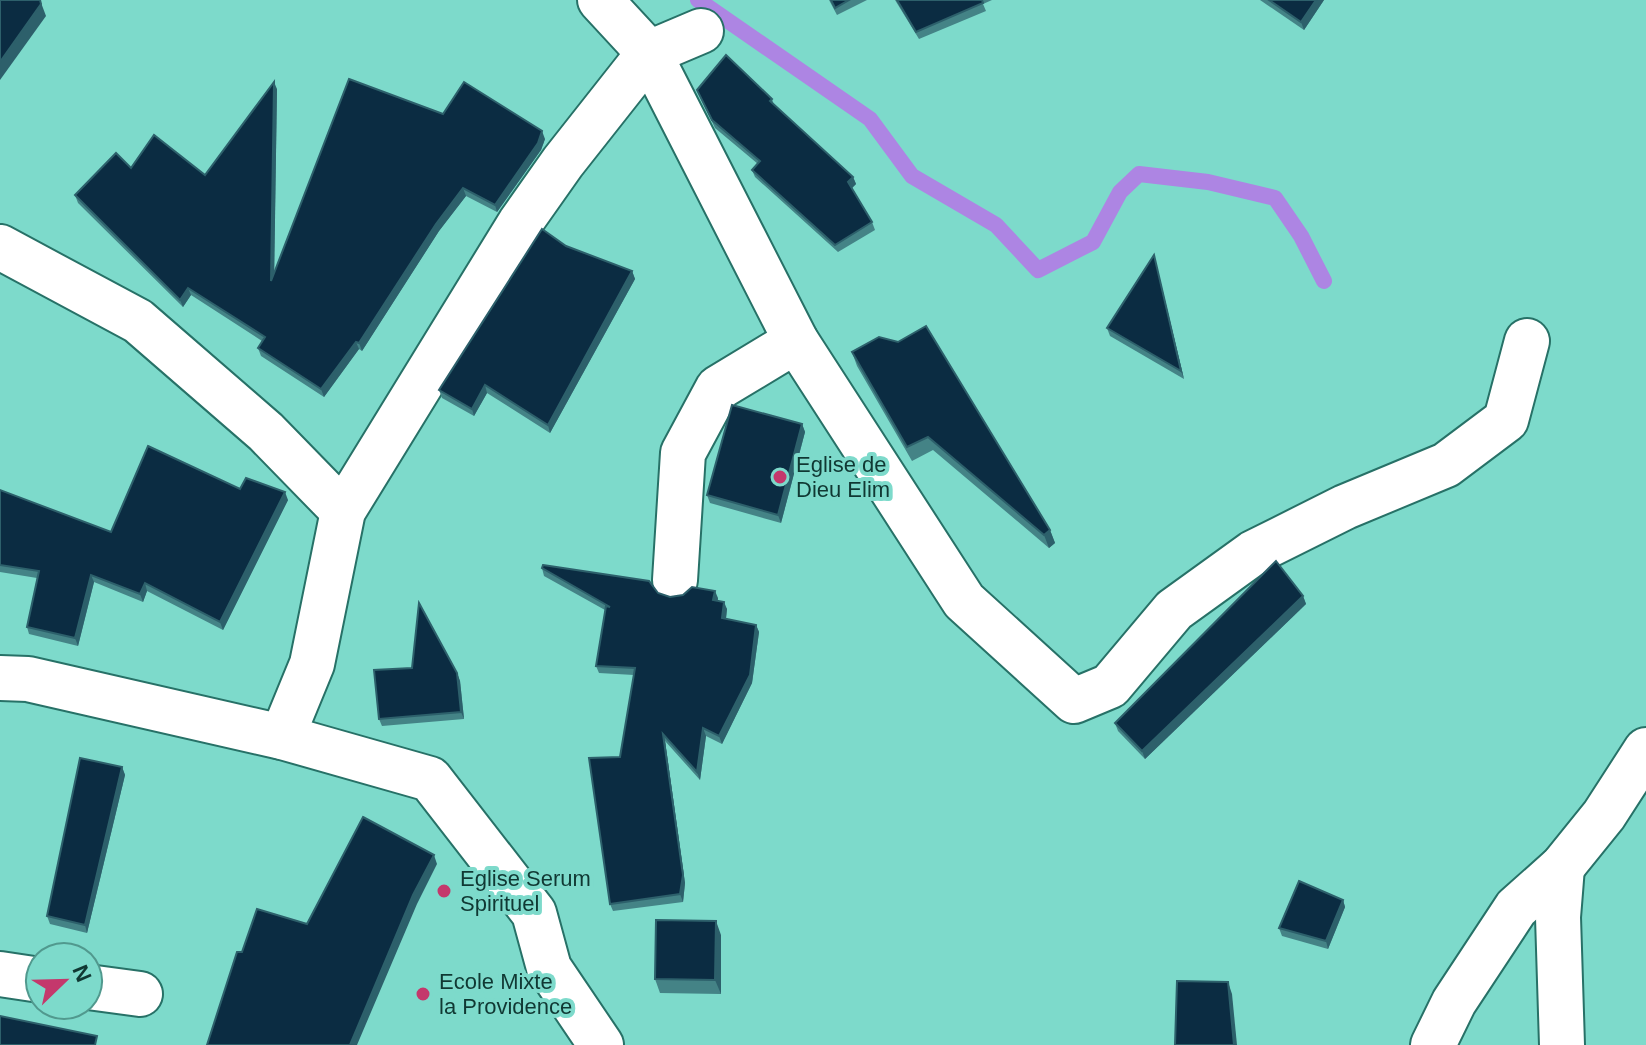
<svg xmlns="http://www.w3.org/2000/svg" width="1646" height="1045" font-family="Helvetica,sans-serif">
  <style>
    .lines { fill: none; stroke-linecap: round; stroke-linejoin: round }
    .stream { stroke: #ad85e3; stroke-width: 16 }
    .minor-casing { stroke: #277167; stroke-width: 48 }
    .minor { stroke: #fff; stroke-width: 44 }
    .wall { fill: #448386 }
    .shaded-wall { fill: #2d606b }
    .building { fill: #0b2c42; stroke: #2d606b; stroke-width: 2 }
    .poi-dot { fill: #c4386c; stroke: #7ddacb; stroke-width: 3 }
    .labels { text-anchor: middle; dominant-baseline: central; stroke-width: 8; stroke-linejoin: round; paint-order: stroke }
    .poi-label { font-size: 22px; fill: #103833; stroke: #7ddacb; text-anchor: start }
  </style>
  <rect width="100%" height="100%" fill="#7ddacb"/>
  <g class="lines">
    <polyline class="stream" points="698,0 870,119 912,176 996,225 1038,270 1093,242 1120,192 1139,174 1208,182 1275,198 1301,236 1324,281"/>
    <defs>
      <g id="minor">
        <polyline points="600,0 649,53 796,341 964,601 1074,701 1110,686 1174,610 1253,553 1345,507 1446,465 1506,420 1527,341"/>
        <polyline points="0,247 138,321 266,432 343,511"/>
        <polyline points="675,580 683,453 718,388 796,341"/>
        <polyline points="0,678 28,679 282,737 430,779 534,913 549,968 601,1045"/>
        <polyline points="282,737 312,664 343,511 520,223 563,162 649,53 701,31"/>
        <polyline points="0,974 40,980"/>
        <polyline points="88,987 140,994"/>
        <polyline points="1433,1045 1454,1002 1516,908 1562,867 1604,815 1646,750"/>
        <polyline points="1562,1045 1558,917 1562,867"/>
      </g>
    </defs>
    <use href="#minor" class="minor-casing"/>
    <use href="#minor" class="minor"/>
  </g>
  <g class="wall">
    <polygon points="829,0 867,0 837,15"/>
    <polygon points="895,0 992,0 983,4 986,11 919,39"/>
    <polygon points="1260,0 1324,0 1304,30"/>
    <polygon points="277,89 274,273 443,114 545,139 541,150 497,212 466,196 439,231 362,351 359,349 324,397 261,356 258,348 262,341 191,295 183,307 78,203 75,195 131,168 205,175"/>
    <polygon points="697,90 772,99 774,105 853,177 856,184 852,188 872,222 875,230 838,252 755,177 752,170 758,164 715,128"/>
    <polygon points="566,246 632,271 635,279 550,433 487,393 474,416 442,398 439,390"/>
    <polygon points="1156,263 1184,379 1110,336 1107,328"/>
    <polygon points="852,352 1050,530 1055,543 1049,548 933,450 912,461 857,366"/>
    <polygon points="802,424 805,432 781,523 710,503 707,495"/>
    <polygon points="240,489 288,500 223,630 147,591 143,602 94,582 78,646 29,634 27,627 37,578 0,572 0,490 111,532"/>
    <polygon points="542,568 658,593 670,597 718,598 718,600 727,609 726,619 756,625 759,632 752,683 722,744 706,736 700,780 665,741 685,883 683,902 613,911 610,904 620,757 634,675 599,673 596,666 605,610 544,576"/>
    <polygon points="1303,596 1306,604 1145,759 1118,731 1115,723"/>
    <polygon points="412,668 457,673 460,681 464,719 382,726 379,719"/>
    <polygon points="122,767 125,775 87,933 50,924 47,916"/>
    <polygon points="1343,900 1345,907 1328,949 1282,936 1279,928"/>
    <polygon points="721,935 721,994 660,993 655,979"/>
  </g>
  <g class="shaded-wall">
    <polygon points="40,0 46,16 0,80 0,62"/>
    <polygon points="1316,0 1324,0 1304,30 1301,22"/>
    <polygon points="274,82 277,89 274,288 271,281"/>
    <polygon points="542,131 545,139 541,150 497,212 495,205"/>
    <polygon points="853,177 856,184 851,189 848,182"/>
    <polygon points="463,188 466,196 439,231 362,351 359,343 436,224"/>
    <polygon points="1154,255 1156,263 1184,379 1181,371"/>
    <polygon points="632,271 635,279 550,433 548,425"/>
    <polygon points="188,288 191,295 183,307 180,300"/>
    <polygon points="356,342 359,349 324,397 321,389"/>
    <polygon points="485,385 487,393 474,416 472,409"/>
    <polygon points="802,424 805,432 781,523 778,515"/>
    <polygon points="285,492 288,500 223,630 220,622"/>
    <polygon points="1050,530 1055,543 1049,548 1044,535"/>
    <polygon points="91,575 94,582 78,646 75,638"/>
    <polygon points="145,583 147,591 143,602 140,594"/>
    <polygon points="715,591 718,598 716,607 713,600"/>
    <polygon points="1303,596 1306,604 1145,759 1142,751"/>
    <polygon points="724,602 727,609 725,626 722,618"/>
    <polygon points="756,625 759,632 752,683 722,744 719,736"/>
    <polygon points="457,673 460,681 464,719 461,712"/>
    <polygon points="703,728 706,736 700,780 697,772"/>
    <polygon points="663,734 665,741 685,883 683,902 680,894"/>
    <polygon points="122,767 125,775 87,933 85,925"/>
    <polygon points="434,855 437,864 417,904 357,1045 350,1045 413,895"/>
    <polygon points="1343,900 1345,907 1328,949 1326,941"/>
    <polygon points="716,921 721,935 721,994 715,980"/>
    <polygon points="1228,982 1232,994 1237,1045 1234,1045"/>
  </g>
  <g class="building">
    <polygon points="0,0 40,0 41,4 0,62"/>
    <polygon points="831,0 849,0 835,8"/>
    <polygon points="897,0 982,0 983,3 916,32"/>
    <polygon points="1269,0 1316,0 1301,22"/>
    <polygon points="726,55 772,99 770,101 853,177 848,182 872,222 835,245 752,170 760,161 712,120 697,90"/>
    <polygon points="349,79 443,114 464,82 542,131 538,143 495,205 463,188 436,224 359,343 356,342 321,389 258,348 265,337 188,288 180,300 75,195 116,153 131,168 154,135 205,175 274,82 271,281"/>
    <polygon points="542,229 566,246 632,271 548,425 485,385 472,409 439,390"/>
    <polygon points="1154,255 1168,315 1181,371 1107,328"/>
    <polygon points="926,326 1050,530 1044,535 928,437 907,447 852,352 879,337 898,342"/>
    <polygon points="732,405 802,424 778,515 707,495"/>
    <polygon points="148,446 240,489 246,478 285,492 220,622 145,583 140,594 91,575 75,638 27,627 39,571 0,565 0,490 111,532"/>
    <polygon points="1276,561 1303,596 1142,751 1115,723"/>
    <polygon points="543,565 649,581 658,593 670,597 683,595 692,587 715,591 713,600 724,602 722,618 756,625 750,675 719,736 703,728 697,772 663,734 683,875 680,894 610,904 589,758 620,757 635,668 596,666 606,606 610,607 542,568"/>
    <polygon points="419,603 457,673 461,712 379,719 374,670 412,668"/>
    <polygon points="80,758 122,767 85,925 47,916"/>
    <polygon points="363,817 434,855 413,895 350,1045 207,1045 237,952 242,952 257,909 307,924"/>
    <polygon points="1299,881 1343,900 1326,941 1279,928"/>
    <polygon points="656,920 716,921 715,980 655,979"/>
    <polygon points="1177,981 1228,982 1234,1045 1175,1045"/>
    <polygon points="0,1016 97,1036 95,1045 0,1045"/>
  </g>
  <g class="poi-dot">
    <circle cx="780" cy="477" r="8"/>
    <circle cx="444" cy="891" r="8"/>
    <circle cx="423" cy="994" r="8"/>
  </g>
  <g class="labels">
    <g class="poi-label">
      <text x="796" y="464">Eglise de<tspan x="796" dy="25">Dieu Elim</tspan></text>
      <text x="460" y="878">Eglise Serum<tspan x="460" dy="25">Spirituel</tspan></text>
      <text x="439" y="981">Ecole Mixte<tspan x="439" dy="25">la Providence</tspan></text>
    </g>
  </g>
  <g transform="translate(64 981) rotate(67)"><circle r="38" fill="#7ddacb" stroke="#51998e" stroke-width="2"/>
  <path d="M0-6L14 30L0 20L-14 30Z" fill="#c4386c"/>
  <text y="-12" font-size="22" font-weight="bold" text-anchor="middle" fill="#103833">N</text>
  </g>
</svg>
